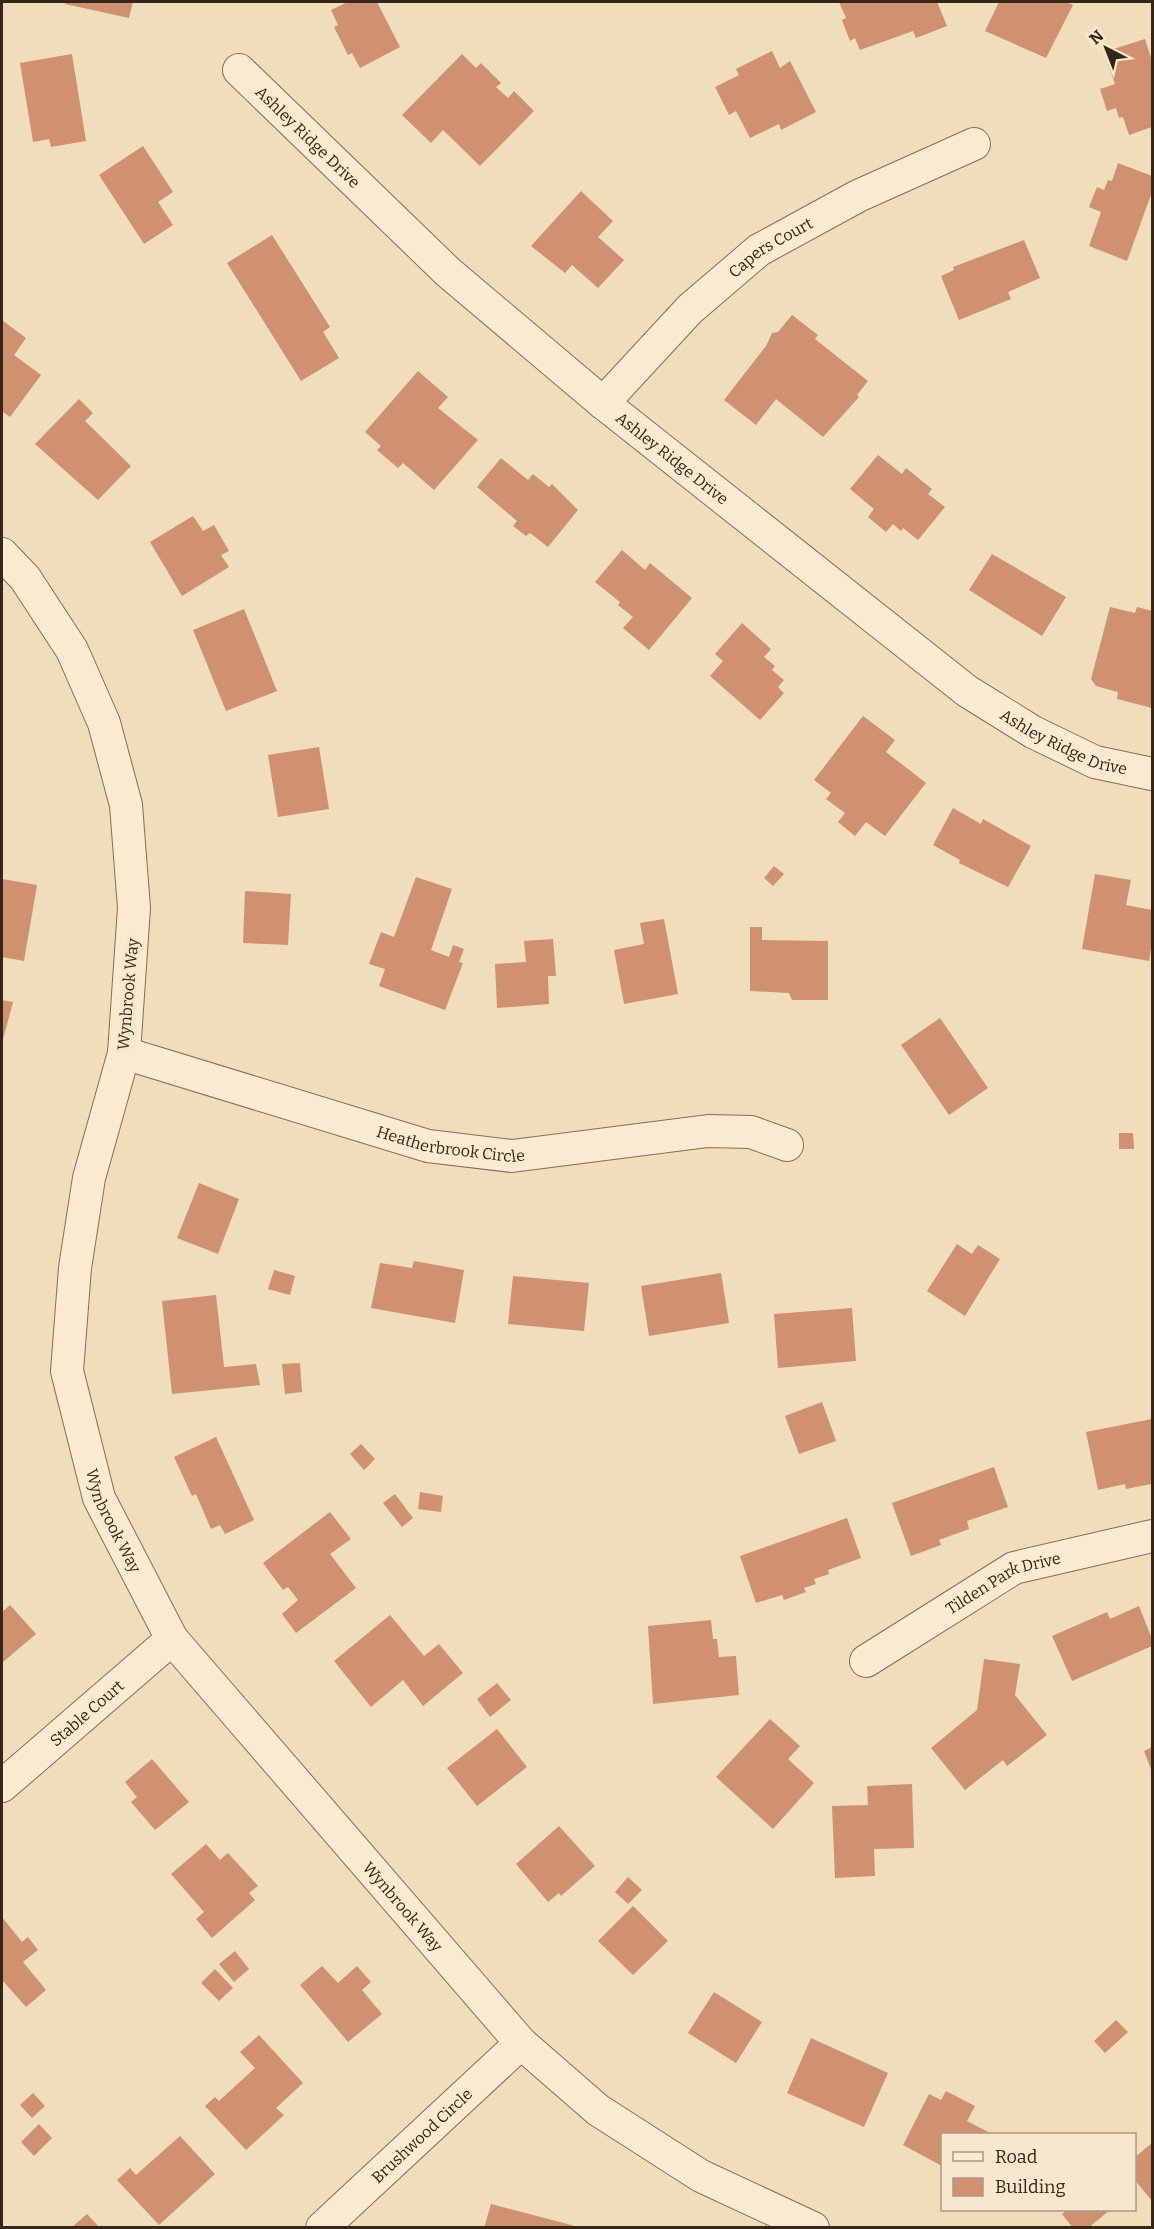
<svg xmlns="http://www.w3.org/2000/svg" width="1154" height="2229" font-family="Bitter,serif">
  <style>
    .building { fill: #d09170 }
    .lines { fill: none; stroke-linecap: round; stroke-linejoin: round }
    .street-casing { stroke: #886c55; stroke-width: 34 }
    .street { stroke: #faeacf; stroke-width: 32 }
    .labels { text-anchor: middle; dominant-baseline: central; stroke-width: 6; stroke-linejoin: round; paint-order: stroke }
    .street-label { font-size: 16px; fill: #36261a; stroke: #f7e7cc }
  </style>
  <rect width="100%" height="100%" fill="#efddbc"/>
  <g class="building">
    <polygon points="66,2 133,2 129,18 65,4"/>
    <polygon points="348,2 377,2 400,47 360,68 352,53 348,55 334,27 338,25 331,10"/>
    <polygon points="839,2 937,2 947,26 916,38 913,31 860,50 855,38 850,41 842,20 846,18"/>
    <polygon points="999,2 1066,2 1073,5 1046,58 985,31"/>
    <polygon points="1145,39 1152,61 1152,127 1129,135 1123,117 1119,118 1116,108 1107,111 1100,89 1115,84 1104,52"/>
    <polygon points="772,51 780,68 790,61 816,112 781,130 779,124 750,138 736,111 729,115 715,87 739,75 736,69"/>
    <polygon points="72,54 86,141 51,147 49,139 33,142 20,63"/>
    <polygon points="462,54 476,68 481,63 501,83 496,87 508,98 514,91 534,111 480,166 443,130 431,143 402,115"/>
    <polygon points="143,146 173,192 158,202 173,225 144,244 99,175"/>
    <polygon points="1118,163 1152,176 1152,192 1127,261 1089,246 1101,212 1089,207 1097,187 1104,190 1108,180 1112,181"/>
    <polygon points="581,191 613,221 598,237 624,260 598,288 572,265 565,273 531,246"/>
    <polygon points="272,235 330,327 323,332 339,358 301,381 227,263"/>
    <polygon points="1024,240 1040,278 1008,292 1011,299 959,320 941,276 954,270 953,267"/>
    <polygon points="792,315 818,335 815,339 868,381 857,395 859,397 823,437 776,399 756,425 724,400 766,346 772,333 778,332"/>
    <polygon points="2,320 26,338 14,355 41,375 10,417 2,411"/>
    <polygon points="418,371 448,397 438,408 478,440 434,490 403,463 398,468 377,450 381,446 365,432"/>
    <polygon points="79,399 93,413 85,421 131,466 98,500 35,444"/>
    <polygon points="878,455 902,474 906,468 932,489 928,494 945,507 918,540 903,528 901,531 893,524 886,532 868,517 874,509 850,489"/>
    <polygon points="501,458 528,480 533,474 549,487 552,484 578,510 548,547 530,533 526,536 513,526 517,521 477,487"/>
    <polygon points="193,516 203,531 214,525 229,551 221,555 229,567 182,596 150,542"/>
    <polygon points="622,550 645,570 650,563 692,598 649,650 623,628 633,617 618,605 620,602 595,582"/>
    <polygon points="992,554 1066,597 1042,636 969,590"/>
    <polygon points="1110,607 1135,613 1137,607 1152,611 1152,708 1117,699 1118,692 1096,686 1091,679"/>
    <polygon points="244,609 277,691 226,711 193,630"/>
    <polygon points="742,623 771,649 764,657 775,666 772,670 784,680 778,687 784,693 760,720 710,676 723,661 715,654"/>
    <polygon points="863,716 895,740 886,752 926,783 885,836 866,822 855,836 838,822 845,813 826,799 831,793 814,780"/>
    <polygon points="319,747 329,809 278,817 268,755"/>
    <polygon points="953,808 981,824 983,819 1031,846 1008,887 959,863 960,860 933,845"/>
    <polygon points="774,866 784,874 773,886 764,878"/>
    <polygon points="1095,874 1131,880 1126,905 1152,910 1152,942 1149,961 1082,949"/>
    <polygon points="416,877 452,889 431,950 449,957 453,945 464,949 459,962 463,963 445,1010 379,986 385,969 369,964 381,932 394,937"/>
    <polygon points="2,879 37,885 24,961 2,957"/>
    <polygon points="245,891 291,894 288,945 243,943"/>
    <polygon points="664,919 678,994 624,1004 614,950 644,944 640,923"/>
    <polygon points="750,927 762,927 762,940 828,941 828,1000 792,1000 789,993 750,991"/>
    <polygon points="553,939 556,976 548,976 549,1004 497,1008 495,964 526,962 524,941"/>
    <polygon points="2,1000 13,1002 2,1043"/>
    <polygon points="940,1018 988,1088 949,1115 901,1045"/>
    <polygon points="1119,1133 1133,1133 1134,1149 1119,1149"/>
    <polygon points="199,1183 239,1199 218,1254 177,1238"/>
    <polygon points="957,1244 972,1254 978,1245 1000,1259 965,1316 927,1291"/>
    <polygon points="414,1261 464,1270 455,1323 371,1308 380,1263 412,1268"/>
    <polygon points="274,1270 295,1276 290,1295 268,1289"/>
    <polygon points="721,1273 729,1323 649,1336 641,1286"/>
    <polygon points="513,1276 589,1283 584,1331 508,1324"/>
    <polygon points="216,1295 224,1367 256,1364 260,1385 172,1394 162,1301"/>
    <polygon points="852,1308 856,1361 778,1368 774,1314"/>
    <polygon points="300,1363 302,1392 285,1394 282,1364"/>
    <polygon points="822,1402 836,1441 799,1454 785,1416"/>
    <polygon points="1152,1419 1151,1484 1126,1489 1125,1484 1098,1490 1086,1432"/>
    <polygon points="216,1437 254,1520 225,1534 220,1525 211,1529 196,1494 192,1496 174,1457"/>
    <polygon points="361,1444 375,1459 364,1470 350,1454"/>
    <polygon points="994,1467 1008,1507 967,1521 969,1529 939,1540 941,1545 911,1556 892,1503"/>
    <polygon points="420,1492 443,1496 441,1512 418,1509"/>
    <polygon points="395,1494 413,1518 402,1527 383,1503"/>
    <polygon points="330,1512 351,1539 330,1554 356,1588 296,1633 282,1614 298,1600 288,1587 283,1590 263,1563"/>
    <polygon points="847,1518 861,1558 828,1570 829,1574 814,1579 816,1584 804,1588 806,1592 784,1600 782,1595 756,1603 740,1556"/>
    <polygon points="10,1605 36,1634 3,1662 2,1612"/>
    <polygon points="1139,1606 1152,1639 1152,1646 1072,1681 1052,1636 1107,1612 1110,1619"/>
    <polygon points="390,1615 424,1656 439,1644 463,1673 423,1706 403,1680 371,1707 334,1661"/>
    <polygon points="711,1620 713,1639 717,1639 719,1657 736,1656 739,1695 653,1704 648,1626"/>
    <polygon points="984,1659 1020,1664 1015,1695 1047,1735 1007,1766 1003,1760 965,1790 931,1748 977,1710"/>
    <polygon points="497,1683 511,1700 490,1717 477,1699"/>
    <polygon points="770,1719 800,1746 788,1759 814,1783 773,1829 716,1777"/>
    <polygon points="497,1729 527,1767 477,1806 447,1768"/>
    <polygon points="1152,1747 1152,1772 1144,1751"/>
    <polygon points="152,1759 189,1802 155,1830 131,1802 137,1797 125,1782"/>
    <polygon points="912,1784 914,1848 874,1849 875,1876 835,1878 832,1806 868,1805 867,1786"/>
    <polygon points="559,1826 595,1866 561,1896 559,1893 548,1902 516,1864"/>
    <polygon points="206,1844 220,1860 228,1853 258,1886 249,1893 255,1900 212,1938 196,1919 204,1912 171,1874"/>
    <polygon points="628,1877 642,1890 628,1904 615,1892"/>
    <polygon points="633,1906 668,1941 633,1975 598,1941"/>
    <polygon points="2,1917 22,1942 28,1937 38,1950 23,1962 46,1990 26,2007 2,1980"/>
    <polygon points="235,1951 249,1969 234,1982 219,1964"/>
    <polygon points="322,1966 338,1983 357,1966 371,1982 362,1990 382,2014 348,2042 300,1985"/>
    <polygon points="215,1969 233,1988 219,2001 201,1983"/>
    <polygon points="714,1992 762,2022 736,2063 688,2033"/>
    <polygon points="1116,2020 1128,2032 1105,2053 1094,2041"/>
    <polygon points="259,2035 303,2083 276,2108 284,2115 246,2150 205,2106 215,2097 219,2101 255,2068 240,2052"/>
    <polygon points="811,2038 888,2073 864,2127 787,2093"/>
    <polygon points="946,2091 975,2106 967,2121 992,2134 942,2134 942,2166 903,2145 929,2094 941,2100"/>
    <polygon points="33,2093 45,2106 32,2118 20,2105"/>
    <polygon points="39,2124 52,2138 34,2156 21,2142"/>
    <polygon points="180,2136 215,2174 159,2225 117,2180 130,2168 136,2175"/>
    <polygon points="1152,2143 1152,2201 1134,2179 1134,2158"/>
    <polygon points="491,2204 579,2227 578,2228 484,2228"/>
    <polygon points="1067,2210 1110,2210 1088,2228 1073,2228 1062,2214"/>
    <polygon points="87,2214 100,2228 71,2228"/>
  </g>
  <g class="lines">
    <defs>
      <g id="street">
        <path id="s1" d="M 239,70 L 448,272 L 603,403 L 967,691 L 1033,732 L 1095,762 L 1152,774"/>
        <path id="s2" d="M 603,403 L 690,309 L 759,250 L 858,196 L 974,144"/>
        <path id="s3" d="M 2,554 L 25,578 L 72,650 L 104,723 L 126,805 L 134,908 L 124,1053 L 89,1178 L 75,1268 L 67,1371 L 99,1498 L 172,1639 L 521,2043 L 598,2110 L 701,2176 L 813,2228"/>
        <path id="s4" d="M 124,1053 L 428,1146 L 512,1156 L 708,1131 L 751,1132 L 787,1145"/>
        <path id="s5" d="M 866,1661 L 1014,1568 L 1152,1536"/>
        <path id="s6" d="M 2,1786 L 172,1639"/>
        <path id="s7" d="M 322,2228 L 521,2043"/>
      </g>
    </defs>
    <use href="#street" class="street-casing"/>
    <use href="#street" class="street"/>
  </g>
  <g class="labels">
    <g class="street-label">
      <text stroke="none"><textPath href="#s1" startOffset="96">Ashley Ridge Drive</textPath></text>
      <text stroke="none"><textPath href="#s2" startOffset="230">Capers Court</textPath></text>
      <text stroke="none"><textPath href="#s1" startOffset="582">Ashley Ridge Drive</textPath></text>
      <text stroke="none"><textPath href="#s1" startOffset="1068">Ashley Ridge Drive</textPath></text>
      <text transform="translate(128 994) rotate(-85)">Wynbrook Way</text>
      <text stroke="none"><textPath href="#s4" startOffset="340">Heatherbrook Circle</textPath></text>
      <text stroke="none"><textPath href="#s3" startOffset="1014">Wynbrook Way</textPath></text>
      <text stroke="none"><textPath href="#s5" startOffset="159">Tilden Park Drive</textPath></text>
      <text stroke="none"><textPath href="#s6" startOffset="112">Stable Court</textPath></text>
      <text stroke="none"><textPath href="#s3" startOffset="1500">Wynbrook Way</textPath></text>
      <text stroke="none"><textPath href="#s7" startOffset="136">Brushwood Circle</textPath></text>
    </g>
  </g>
  <rect width="1154" height="2229" fill="none" stroke="#36261a" stroke-width="6"/>
  <rect x="941" y="2133" width="195" height="78" fill="#f7e7cc" stroke="#aa9a85" stroke-width="1.5"/>
  <rect x="953" y="2152" width="30" height="9" fill="#faeacf" stroke="#aa9a85" stroke-width="1.5"/>
  <text x="995" y="2163" font-size="18" fill="#36261a">Road</text>
  <rect x="953" y="2178" width="30" height="18" fill="#d09170" stroke="#aa9a85" stroke-width="1.5"/>
  <text x="995" y="2193" font-size="18" fill="#36261a">Building</text>
  <g transform="translate(1106 48) rotate(318)" stroke="#f7e7cc" stroke-width="4.5" paint-order="stroke">
  <path d="M0-4.5L10 22L0 15L-10 22Z" fill="#36261a"/>
  <text y="-9" font-size="16" font-weight="bold" text-anchor="middle" fill="#36261a">N</text>
  </g>
</svg>
